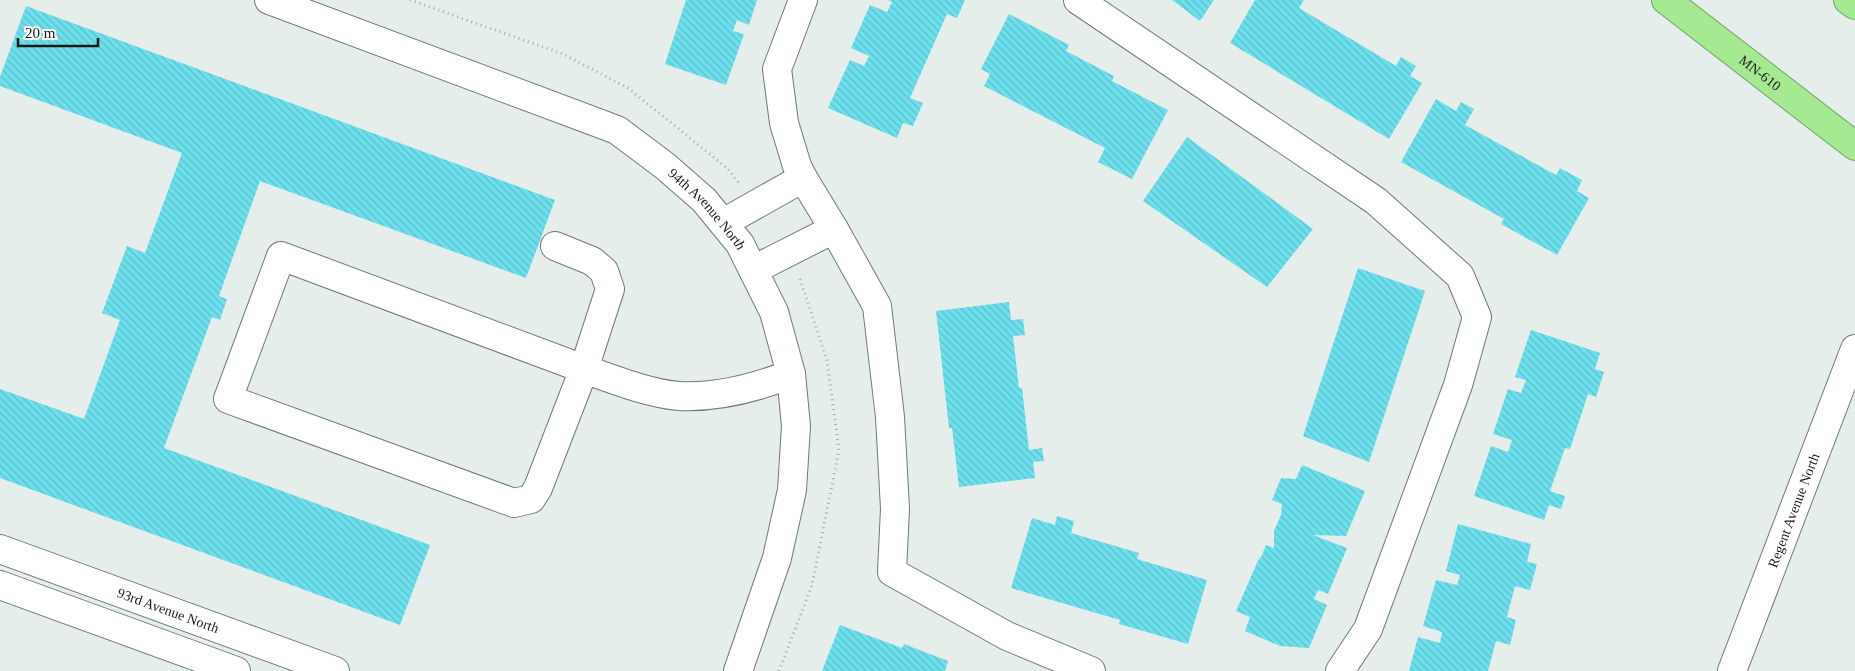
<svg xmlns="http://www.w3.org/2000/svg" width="1855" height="671" font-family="Georgia,serif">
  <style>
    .building { fill: url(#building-back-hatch) }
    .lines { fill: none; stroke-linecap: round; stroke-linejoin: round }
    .minor-casing { stroke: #717976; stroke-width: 30 }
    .highway-casing { stroke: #74a169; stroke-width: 30 }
    .path { stroke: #a5aca9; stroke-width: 3; stroke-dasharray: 1 4; stroke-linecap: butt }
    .minor { stroke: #fff; stroke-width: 28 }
    .highway { stroke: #a5e993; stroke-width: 28 }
    .labels { text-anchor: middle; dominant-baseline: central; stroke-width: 5; stroke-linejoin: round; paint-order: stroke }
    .street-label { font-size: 14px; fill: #181b1a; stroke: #fff }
  </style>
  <defs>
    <pattern id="building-back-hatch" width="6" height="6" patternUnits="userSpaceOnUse" patternTransform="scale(1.25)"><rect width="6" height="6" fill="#6de0ed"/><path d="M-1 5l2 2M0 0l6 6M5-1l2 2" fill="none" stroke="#5ec0cb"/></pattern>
  </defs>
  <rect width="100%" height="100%" fill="#e5eeeb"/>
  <g class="building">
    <polygon points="686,0 757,0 749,25 737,20 733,31 744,34 726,85 665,64"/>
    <polygon points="888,0 965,0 957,18 947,14 910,98 923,103 913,126 903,123 897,138 828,108 850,60 864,66 869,56 851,48 870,5 887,12 892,2"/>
    <polygon points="1172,0 1214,0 1200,21"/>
    <polygon points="1255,0 1304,0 1299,8 1396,66 1401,57 1416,66 1410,76 1422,83 1389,139 1230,43"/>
    <polygon points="26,6 555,200 526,278 260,181 219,296 227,299 220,320 212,317 164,448 430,545 400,625 0,478 0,389 84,419 120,320 102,313 127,246 145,253 182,153 0,86 0,77"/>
    <polygon points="1009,14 1069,45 1066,51 1114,76 1112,81 1168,110 1132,179 1098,162 1105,148 984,86 990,74 981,69"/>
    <polygon points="1436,99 1456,111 1461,102 1474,109 1465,125 1556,175 1560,168 1582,180 1577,191 1589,198 1557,255 1501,224 1504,219 1401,162"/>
    <polygon points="1187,137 1313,229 1267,287 1143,201"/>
    <polygon points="1358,268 1425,291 1369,462 1303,436"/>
    <polygon points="1009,302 1011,320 1023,319 1025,335 1013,336 1019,388 1022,388 1029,450 1042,448 1044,461 1033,462 1035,478 959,487 952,428 949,428 936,311"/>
    <polygon points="1531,330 1600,353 1595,369 1604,372 1596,397 1588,394 1570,449 1565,448 1550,491 1565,496 1561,509 1549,505 1544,520 1474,496 1491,446 1508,452 1512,440 1493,434 1508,389 1521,393 1526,380 1515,377"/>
    <polygon points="1302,465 1365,491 1346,536 1313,535 1347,548 1328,594 1318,590 1314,599 1327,605 1309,648 1280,646 1245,631 1250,617 1236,611 1260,556 1260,560 1266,545 1274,548 1274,531 1281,515 1282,504 1272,500 1281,478 1296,479"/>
    <polygon points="1057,516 1074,521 1071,533 1139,553 1137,559 1207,580 1188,644 1119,624 1120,620 1011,588 1032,518 1055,525"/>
    <polygon points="1458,524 1531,544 1527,562 1537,564 1530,590 1515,586 1507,617 1516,620 1510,645 1496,641 1488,671 1409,671 1418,637 1440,643 1442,632 1423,626 1436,580 1457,585 1460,575 1446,571"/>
    <polygon points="840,625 902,648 904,644 948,661 945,671 822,671"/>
  </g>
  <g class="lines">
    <defs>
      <g id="minor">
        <path id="s1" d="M 269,0 L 617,130 L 665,166 L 704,200 L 740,244 L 774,312 L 791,374 L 796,426 L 792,490 L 777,558 L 738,671"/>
        <polyline points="1078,0 1376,201 1460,276 1477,317 1458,385 1368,629 1340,671"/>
        <polyline points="803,178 834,229"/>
        <polyline points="723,223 803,178 797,166 784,123 777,69 803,0"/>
        <path d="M 555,246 L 592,261 L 604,271 L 610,289 L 584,369 L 538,488 L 531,499 L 514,503 L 228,399 L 281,256 L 584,369 C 612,379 650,394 679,396 C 718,398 755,388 791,374"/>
        <polyline points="753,270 834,229 877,306 890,417 895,509 892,572 1007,636 1091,671"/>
        <path id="s2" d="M 0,549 L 335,671"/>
        <polyline points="0,585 236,671"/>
        <path id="s3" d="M 1732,671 L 1855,349"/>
      </g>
      <g id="highway">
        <path id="s4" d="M 1666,0 L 1855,146"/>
        <polyline points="1848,0 1855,5"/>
      </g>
    </defs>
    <use href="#minor" class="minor-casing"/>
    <use href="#highway" class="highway-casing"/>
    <g class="path">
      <polyline points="410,0 563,54 628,88 727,168 739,183"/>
      <polyline points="779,671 812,585 839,450 827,360 799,276"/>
    </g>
    <use href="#minor" class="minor"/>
    <use href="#highway" class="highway"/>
  </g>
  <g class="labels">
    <g class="street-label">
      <text stroke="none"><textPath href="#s4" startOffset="119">MN-610</textPath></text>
      <text stroke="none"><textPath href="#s1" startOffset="492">94th Avenue North</textPath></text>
      <text stroke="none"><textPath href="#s3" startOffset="172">Regent Avenue North</textPath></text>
      <text stroke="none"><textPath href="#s2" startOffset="179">93rd Avenue North</textPath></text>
    </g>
  </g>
  <path d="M18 38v8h80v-8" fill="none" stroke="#181b1a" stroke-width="2.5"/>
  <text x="25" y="38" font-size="15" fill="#181b1a" stroke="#ffffff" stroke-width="4" paint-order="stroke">20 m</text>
</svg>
